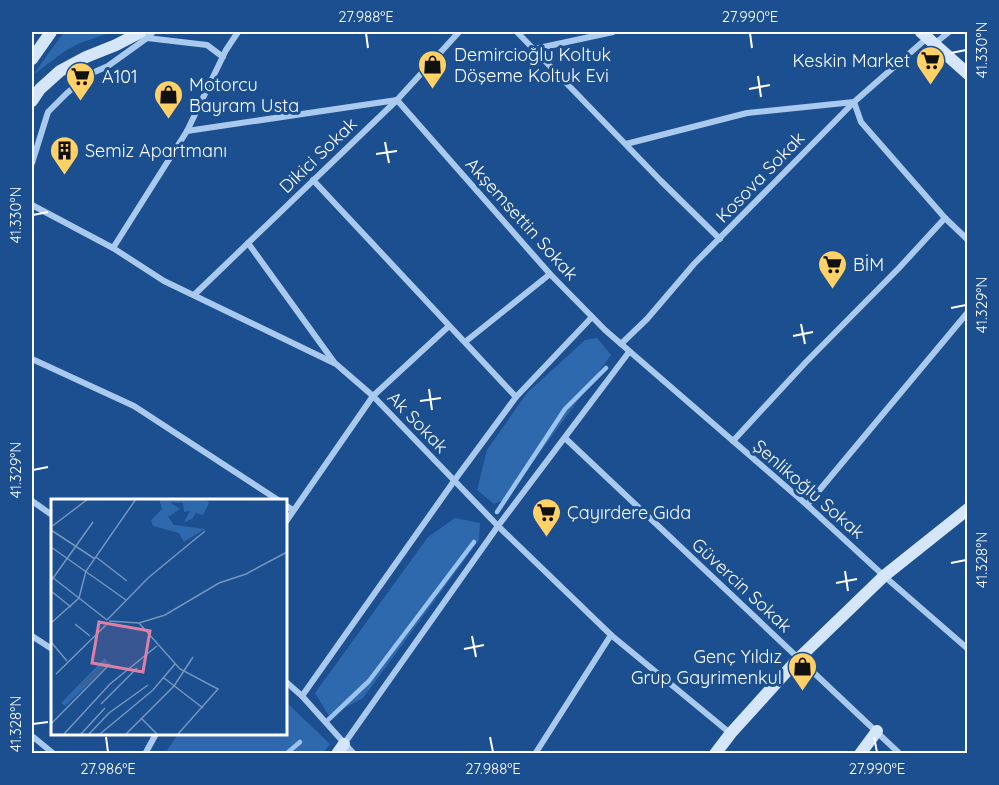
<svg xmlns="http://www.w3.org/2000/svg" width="999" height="785" font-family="Quicksand,sans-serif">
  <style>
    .green { fill: #2e69ad }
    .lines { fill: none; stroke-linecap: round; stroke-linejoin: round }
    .stream { stroke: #9cc4f0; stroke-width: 4.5 }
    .street { stroke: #a9c9ee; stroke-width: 6 }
    .secondary { stroke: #d6e6fa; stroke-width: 12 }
    .ticks { fill: none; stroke: #fff; stroke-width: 2 }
    .labels { text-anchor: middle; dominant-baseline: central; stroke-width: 6; stroke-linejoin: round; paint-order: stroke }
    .poi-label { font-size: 18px; fill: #fff; stroke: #1b4f8f; text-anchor: start }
    .street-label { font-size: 18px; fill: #fff; stroke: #1b4f8f }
    .inset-river { fill: none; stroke: #3c6290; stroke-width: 3 }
    .inset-road { fill: none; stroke: #7695bc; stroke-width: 1.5 }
    .view { fill: #dd80a5; fill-opacity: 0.15; stroke: #dd80a5; stroke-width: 3 }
    .inset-edge { fill: none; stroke: #fff; stroke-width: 3 }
    .neatline { fill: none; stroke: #fff; stroke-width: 2 }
    .ticks-label { font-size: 15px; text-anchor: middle; fill: #fff }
  </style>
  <rect width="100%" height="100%" fill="#1b4f8f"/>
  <g class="green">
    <polygon points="64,32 112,32 80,43 65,51 33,75"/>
    <polygon points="597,338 611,355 506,499 494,504 477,490 487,450 527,393 585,340"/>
    <polygon points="455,518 480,523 479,540 363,698 329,716 315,693 428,537"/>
    <polygon points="285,701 330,744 323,753 165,753 179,733 285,732"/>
  </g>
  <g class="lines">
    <g class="stream">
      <polyline points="497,512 565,409 606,368"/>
      <polyline points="327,721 369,681 474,542"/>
      <polyline points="286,754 300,742"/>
    </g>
    <g class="street">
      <polyline points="517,32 661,181 720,239"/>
      <polyline points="147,38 207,45 223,57"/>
      <polyline points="934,44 949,32"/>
      <polyline points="534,49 613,32"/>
      <polyline points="187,131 397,100 550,274 605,330 807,505 884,576 968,649"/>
      <polyline points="626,144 747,113 854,102 861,122 945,218 968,240"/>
      <polyline points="32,163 48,112 67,93 90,74 108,66 147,38 153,32"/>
      <polyline points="313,180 516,397"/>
      <polyline points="32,205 113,248 164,281 336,364 373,396 498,526 611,635 730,733"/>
      <polyline points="248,243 334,362"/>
      <polyline points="113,248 187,131 226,50 238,32"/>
      <polyline points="194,295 397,100 459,32"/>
      <polyline points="465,342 550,274"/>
      <polyline points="621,344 647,319 694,264 854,102 927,38"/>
      <polyline points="32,359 134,406 278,500"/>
      <polyline points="565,438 900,754"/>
      <polyline points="733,441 806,362 899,268 945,218"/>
      <polyline points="32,501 52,515"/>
      <polyline points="285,505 293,510"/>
      <polyline points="807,505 968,312"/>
      <polyline points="285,523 373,396 449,326"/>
      <polyline points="32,636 52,649"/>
      <polyline points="285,681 302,696 354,754"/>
      <polyline points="302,696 454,481 516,397 592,317"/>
      <polyline points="32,736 54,754"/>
      <polyline points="344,744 498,526 629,352"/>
      <polyline points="145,754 157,732"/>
      <polyline points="535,754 611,635"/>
    </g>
    <g class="secondary">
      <polyline points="921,32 968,74"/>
      <polyline points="32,59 51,32"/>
      <polyline points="32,101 40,89 60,71 86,57 116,45 141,32"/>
      <polyline points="337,754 344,744"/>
      <polyline points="715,754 731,733 798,659 884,576 968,509"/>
      <polyline points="860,754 877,731"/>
    </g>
  </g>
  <path class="ticks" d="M 366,33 L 368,48M 750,33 L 752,48M 951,53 L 966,50M 758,76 L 761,97M 749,89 L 770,85M 385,142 L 389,163M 376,154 L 397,151M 33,215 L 48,212M 951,308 L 966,305M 801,324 L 805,344M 793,336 L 813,332M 429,389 L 432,410M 420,401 L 441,398M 33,470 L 48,467M 951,563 L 966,560M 845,571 L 848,591M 836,583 L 857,579M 472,636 L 476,657M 464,649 L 484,645M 33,724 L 48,722M 106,737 L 108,752M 490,737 L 493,752M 874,737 L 877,752"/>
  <defs>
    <symbol id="supermarket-pin" viewBox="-11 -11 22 30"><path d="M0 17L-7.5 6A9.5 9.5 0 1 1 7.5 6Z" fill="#ffd166" stroke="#1b4f8f"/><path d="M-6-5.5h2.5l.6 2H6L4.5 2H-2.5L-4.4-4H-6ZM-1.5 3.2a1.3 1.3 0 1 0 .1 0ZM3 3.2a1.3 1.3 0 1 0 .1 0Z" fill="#111"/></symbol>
    <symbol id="shop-pin" viewBox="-11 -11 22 30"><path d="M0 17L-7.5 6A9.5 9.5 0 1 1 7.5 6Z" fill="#ffd166" stroke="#1b4f8f"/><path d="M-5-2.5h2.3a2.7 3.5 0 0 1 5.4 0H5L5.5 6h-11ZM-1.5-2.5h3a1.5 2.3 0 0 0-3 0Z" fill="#111"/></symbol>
    <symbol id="building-pin" viewBox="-11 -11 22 30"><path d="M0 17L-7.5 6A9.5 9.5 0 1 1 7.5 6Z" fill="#ffd166" stroke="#1b4f8f"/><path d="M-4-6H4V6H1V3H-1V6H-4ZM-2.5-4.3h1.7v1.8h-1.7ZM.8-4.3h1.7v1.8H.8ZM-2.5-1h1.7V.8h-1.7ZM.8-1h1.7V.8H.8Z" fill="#111"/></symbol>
  </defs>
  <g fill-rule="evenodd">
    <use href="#supermarket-pin" x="914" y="44" width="33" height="45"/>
    <use href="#shop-pin" x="416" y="48" width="33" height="45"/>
    <use href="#supermarket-pin" x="64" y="60" width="33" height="45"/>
    <use href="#shop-pin" x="152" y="78" width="33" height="45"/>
    <use href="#building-pin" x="48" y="134" width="33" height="45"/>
    <use href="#supermarket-pin" x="816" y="248" width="33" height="45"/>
    <use href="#supermarket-pin" x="530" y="496" width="33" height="45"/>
    <use href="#shop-pin" x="786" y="650" width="33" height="45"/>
  </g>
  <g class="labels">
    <g class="poi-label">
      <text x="454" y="54">Demircioğlu Koltuk<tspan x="454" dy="21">Döşeme Koltuk Evi</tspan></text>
      <text x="910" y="60" text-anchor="end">Keskin Market</text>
      <text x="102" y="76">A101</text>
      <text x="189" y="84">Motorcu<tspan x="189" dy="21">Bayram Usta</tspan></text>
      <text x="85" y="150">Semiz Apartmanı</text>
      <text x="853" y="264">BİM</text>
      <text x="567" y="512">Çayırdere Gıda</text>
      <text x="782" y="656" text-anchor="end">Genç Yıldız<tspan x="782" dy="21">Grup Gayrimenkul</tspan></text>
    </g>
    <g class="street-label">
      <text transform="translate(318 155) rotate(-44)">Dikici Sokak</text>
      <text transform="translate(760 177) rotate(-46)">Kosova Sokak</text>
      <text transform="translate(522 219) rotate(48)">Akşemsettin Sokak</text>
      <text transform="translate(418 422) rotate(46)">Ak Sokak</text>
      <text transform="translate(809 489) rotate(41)">Şenlikoğlu Sokak</text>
      <text transform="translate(742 585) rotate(43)">Güvercin Sokak</text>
    </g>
  </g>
  <g transform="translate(51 499)">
    <rect width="236" height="236" fill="#1b4f8f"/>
    <path d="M 108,0 L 155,0 L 158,4 L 152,16 L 145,14 L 141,20 L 133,23 L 139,12 L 133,13 L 132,4 L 119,3 L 129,10 L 117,18 L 123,26 L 154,30 L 133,43 L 128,34 L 102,27 L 100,21 L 111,10 ZM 54,159 L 58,165 L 14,207 L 10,204 Z" fill="#2e69ad"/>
    <path class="inset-river" d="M 30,187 L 57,164"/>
    <path class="inset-road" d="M 0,28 L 37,0M 0,31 L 44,60M 0,48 L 75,101M 45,58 L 76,82M 1,78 L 56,121M 0,82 L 42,23M 0,92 L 20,108M 56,121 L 97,79 L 154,32M 58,122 L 88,124 L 114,116 L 168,84 L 195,75 L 236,53M 0,124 L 28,99 L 35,72 L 85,0M 88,124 L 129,170 L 167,190 L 127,235M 24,125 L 39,137M 0,143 L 16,162M 5,175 L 55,126M 113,179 L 152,209M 50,205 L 86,169M 91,220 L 106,235M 0,225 L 59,165M 13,235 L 59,185 L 106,147M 30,235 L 54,209M 38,235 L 58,214 L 97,186M 49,235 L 102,191 L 124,165M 75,235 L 123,187 L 142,158"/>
    <path class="view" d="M 48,123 L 99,132 L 92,173 L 41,164 Z"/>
    <rect width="236" height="236" class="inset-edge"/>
  </g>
  <rect width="999" height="785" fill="none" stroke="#1b4f8f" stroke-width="66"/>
  <rect x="33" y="33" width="933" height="719" class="neatline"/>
  <g class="ticks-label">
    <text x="366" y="22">27.988°E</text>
    <text x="750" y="22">27.990°E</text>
    <text transform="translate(982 50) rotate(-90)" y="5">41.330°N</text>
    <text transform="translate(16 215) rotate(-90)" y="5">41.330°N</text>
    <text transform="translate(982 305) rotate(-90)" y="5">41.329°N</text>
    <text transform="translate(16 470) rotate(-90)" y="5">41.329°N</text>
    <text transform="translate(982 560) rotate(-90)" y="5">41.328°N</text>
    <text transform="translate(16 724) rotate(-90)" y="5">41.328°N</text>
    <text x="108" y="774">27.986°E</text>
    <text x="493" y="774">27.988°E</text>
    <text x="877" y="774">27.990°E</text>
  </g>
</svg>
